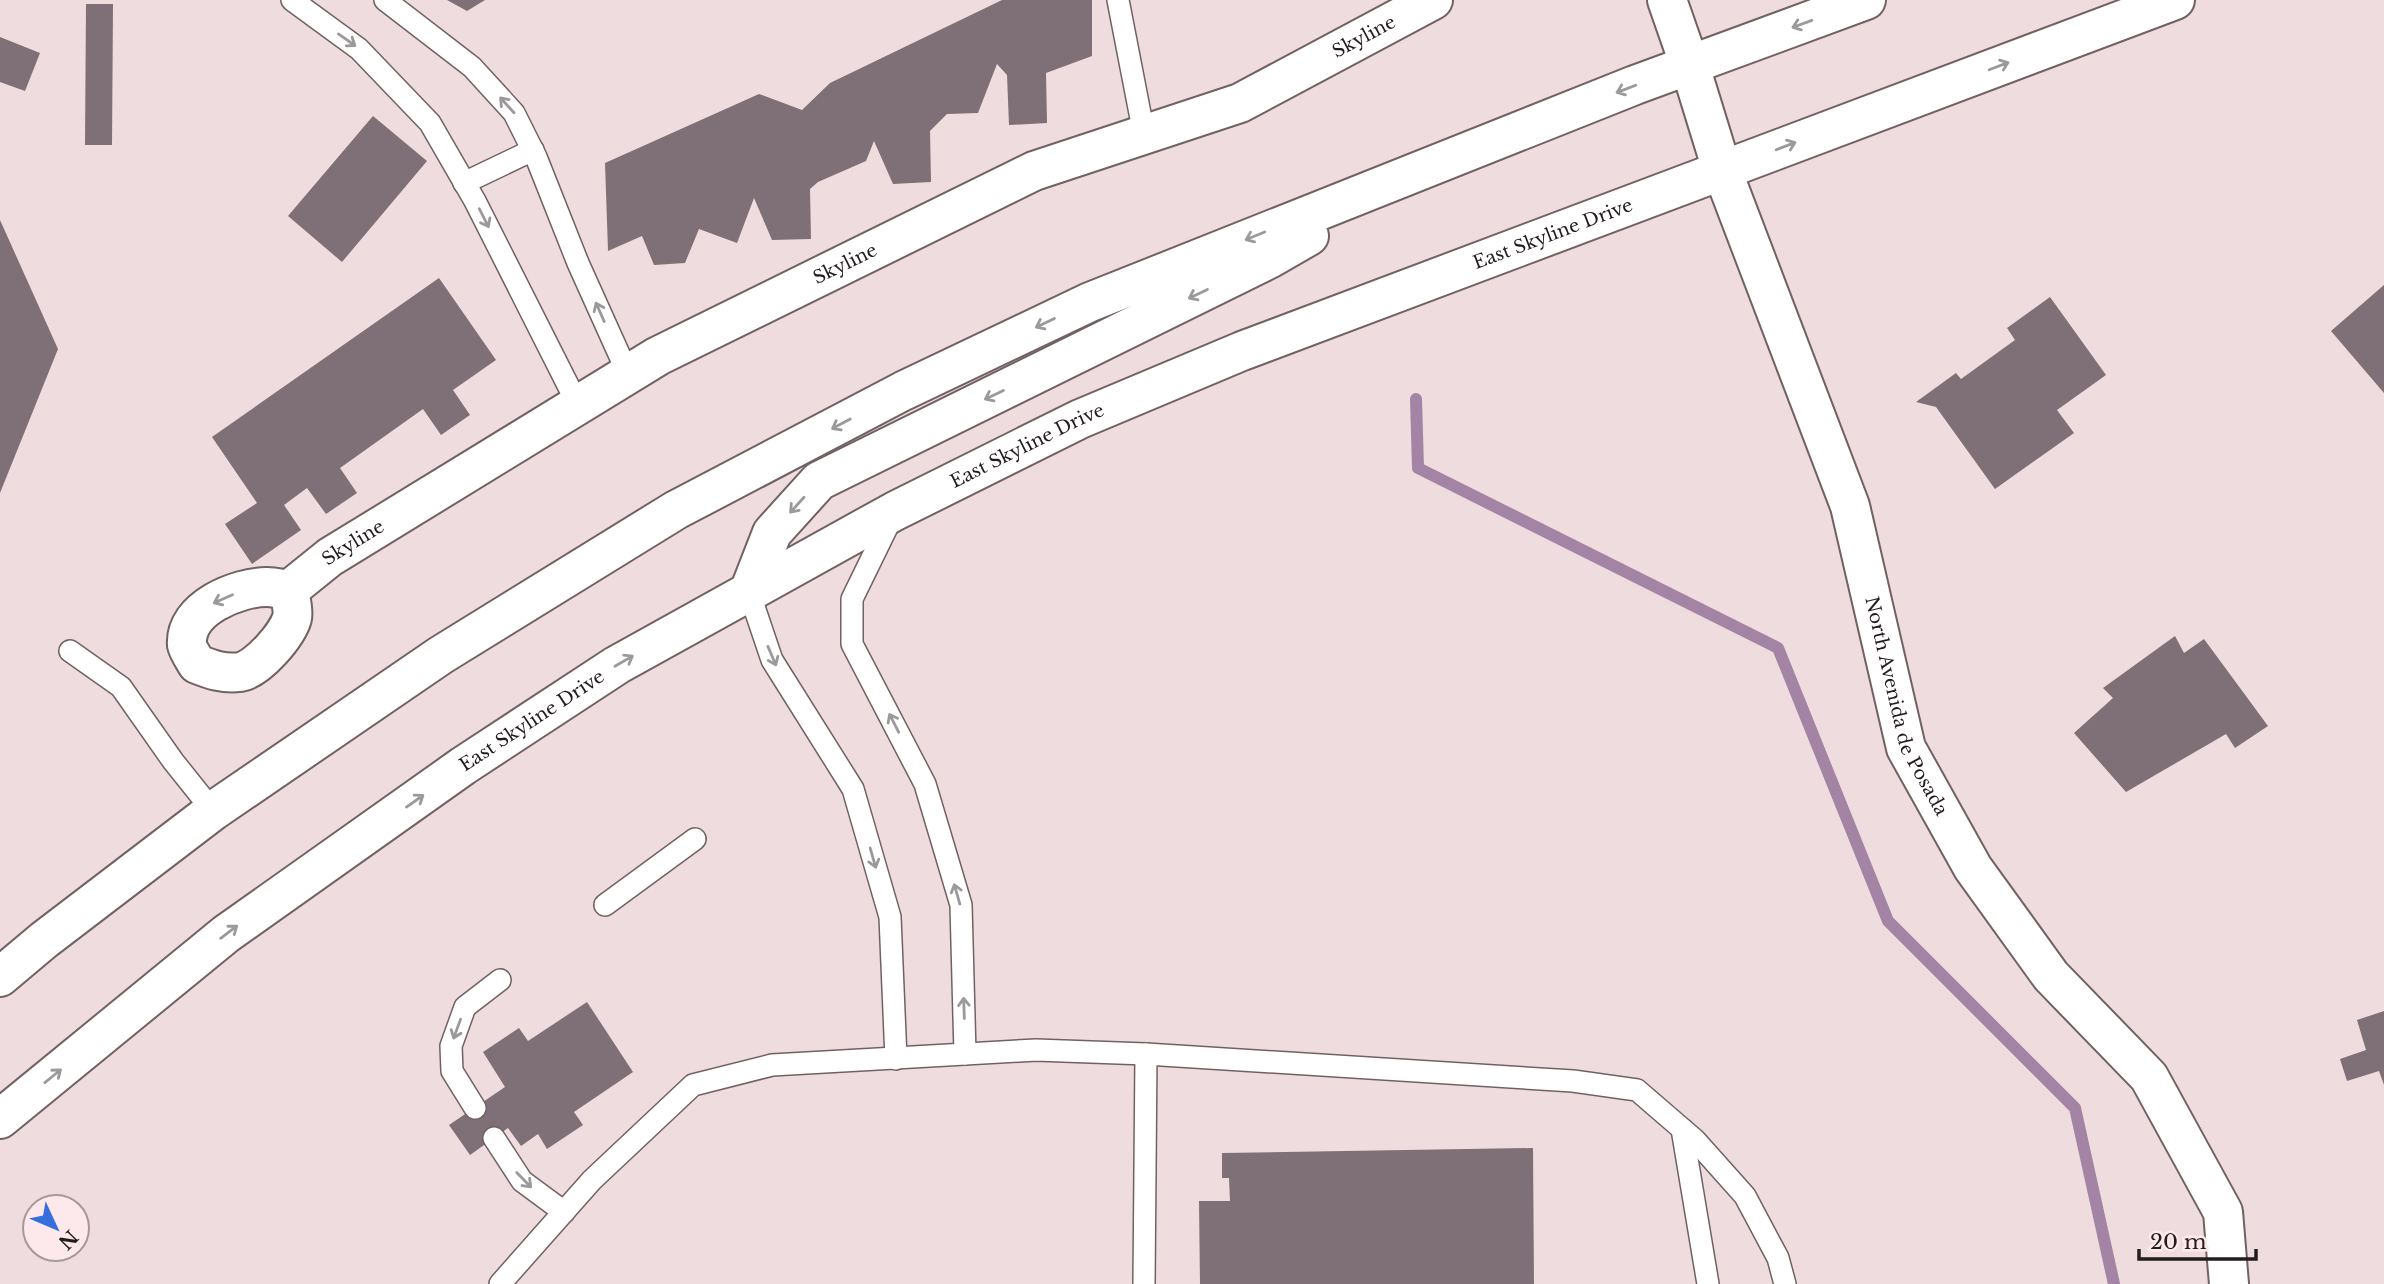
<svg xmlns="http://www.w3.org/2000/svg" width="2384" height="1284" font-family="'Libre Baskerville',serif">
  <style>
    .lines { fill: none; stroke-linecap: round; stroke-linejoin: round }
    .stream { stroke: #a484a4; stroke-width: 12 }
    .building { fill: #7f6f76 }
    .service-casing { stroke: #726163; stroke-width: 24 }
    .minor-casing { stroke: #726163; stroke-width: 42 }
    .primary-casing { stroke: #726163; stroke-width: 42 }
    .service { stroke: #fff; stroke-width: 21 }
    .minor { stroke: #fff; stroke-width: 38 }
    .primary { stroke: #fff; stroke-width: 38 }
    .oneway { stroke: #9c999a }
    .labels { text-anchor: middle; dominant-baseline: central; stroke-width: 5; stroke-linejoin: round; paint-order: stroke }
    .street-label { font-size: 18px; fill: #241d1e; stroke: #fde9eb }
  </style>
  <rect width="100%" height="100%" fill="#efdcde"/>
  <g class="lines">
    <polyline class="stream" points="1416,399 1418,468 1778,648 1888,921 2075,1108 2114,1284"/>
  </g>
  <g class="building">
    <polygon points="447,0 485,0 467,11"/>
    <polygon points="1002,0 1092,0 1092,56 1046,73 1047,123 1009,125 1007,75 997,64 978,113 947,114 930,131 931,182 893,184 874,141 866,161 818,182 810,189 811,239 772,240 754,198 737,243 699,229 685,263 654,265 642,236 608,251 605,163 759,94 802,110 830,83"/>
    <polygon points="86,4 113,4 112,145 85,145"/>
    <polygon points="0,37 40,53 25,91 0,82"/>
    <polygon points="373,116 427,161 342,262 288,216"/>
    <polygon points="0,220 58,349 0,493"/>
    <polygon points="439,278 496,360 453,390 470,415 441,435 423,409 340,468 357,493 326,514 307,488 284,505 301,530 252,564 225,524 257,503 212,437"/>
    <polygon points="2384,285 2384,393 2331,331"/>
    <polygon points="2050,297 2106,375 2057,410 2074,433 1995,489 1936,407 1916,402 1956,373 1961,379 2015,340 2007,328"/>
    <polygon points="2175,636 2184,653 2204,639 2268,726 2235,748 2226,734 2126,792 2074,733 2113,698 2103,688"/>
    <polygon points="587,1002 633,1072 574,1112 583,1125 547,1149 538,1134 521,1146 508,1128 470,1155 449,1125 505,1087 483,1052 519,1028 528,1041"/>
    <polygon points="2384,1011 2384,1085 2379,1071 2347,1081 2340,1059 2366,1050 2357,1020"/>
    <polygon points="1533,1148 1534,1284 1200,1284 1199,1201 1230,1201 1229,1178 1222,1178 1222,1153"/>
  </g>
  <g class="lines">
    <defs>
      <g id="service">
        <polyline points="292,0 359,49 430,123 475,201 578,405"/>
        <polyline points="385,0 472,67 514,113 536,157 578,263 628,374"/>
        <polyline points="1118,0 1144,134"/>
        <polyline points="464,183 533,150"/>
        <polyline points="893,515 852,599 852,644 925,784 961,905 965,1054"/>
        <polyline points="749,592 772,660 853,789 890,917 896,1059"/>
        <polyline points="70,651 121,687 173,761 213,811"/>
        <polyline points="605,905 695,839"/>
        <polyline points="475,1108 452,1071 451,1046 465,1007 500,980"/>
        <polyline points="1682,1129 1708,1284"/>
        <polyline points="494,1138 522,1181 564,1212"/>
        <polyline points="500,1284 592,1180 693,1085 772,1065 1036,1050 1146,1054 1573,1081 1637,1090 1695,1140 1745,1196 1778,1258 1785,1284"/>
        <polyline points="1144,1284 1146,1054"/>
      </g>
      <g id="minor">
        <path id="s1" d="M 1667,0 L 1690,66 L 1722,170 L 1850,506 L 1906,748 L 1973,868 L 2051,976 L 2149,1077 L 2223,1212 L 2229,1284"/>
        <path id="s2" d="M 289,590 C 290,598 294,610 292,618 C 287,635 258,669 240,672 C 224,674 212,670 197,664 C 194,659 188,650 187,645 C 184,608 238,587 267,587 C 274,587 282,589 289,590 L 330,557 L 658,356 L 1034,171 L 1240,103 L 1433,0"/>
      </g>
      <g id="primary">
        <polyline points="749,592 772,533 819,481 1269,259 1309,236"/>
        <polyline points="0,977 44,940 213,811 441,655 676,510 903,391 1090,302 1635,85 1866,0"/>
        <path id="s3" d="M 0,1119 L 226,934 L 463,766 L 617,665 L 895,511 L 1080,419 L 1242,351 L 2175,0"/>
      </g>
    </defs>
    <use href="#service" class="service-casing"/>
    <use href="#minor" class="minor-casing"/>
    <use href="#primary" class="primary-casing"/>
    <use href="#service" class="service"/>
    <use href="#minor" class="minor"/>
    <use href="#primary" class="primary"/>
  </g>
  <defs><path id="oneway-shaft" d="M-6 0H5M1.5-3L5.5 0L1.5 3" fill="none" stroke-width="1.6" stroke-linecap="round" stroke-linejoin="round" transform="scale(1.75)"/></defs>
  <g class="oneway">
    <use href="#oneway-shaft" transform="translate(1802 24) rotate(160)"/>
    <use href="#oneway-shaft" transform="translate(347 40) rotate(35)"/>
    <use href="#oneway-shaft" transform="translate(1999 66) rotate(-21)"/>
    <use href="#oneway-shaft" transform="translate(1626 89) rotate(159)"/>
    <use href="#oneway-shaft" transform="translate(507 105) rotate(-132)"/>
    <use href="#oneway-shaft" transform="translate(1786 146) rotate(-21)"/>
    <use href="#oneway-shaft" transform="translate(484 218) rotate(63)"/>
    <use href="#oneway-shaft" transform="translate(1255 236) rotate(158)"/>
    <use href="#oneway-shaft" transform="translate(1198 294) rotate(154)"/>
    <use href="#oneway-shaft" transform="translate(600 312) rotate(-114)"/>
    <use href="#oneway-shaft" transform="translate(1045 323) rotate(154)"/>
    <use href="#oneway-shaft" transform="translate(994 395) rotate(154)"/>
    <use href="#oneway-shaft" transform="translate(841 424) rotate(152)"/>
    <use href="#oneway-shaft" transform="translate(797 505) rotate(132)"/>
    <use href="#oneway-shaft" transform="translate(223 599) rotate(156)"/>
    <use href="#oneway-shaft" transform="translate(772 656) rotate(67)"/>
    <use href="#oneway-shaft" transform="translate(624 661) rotate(-30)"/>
    <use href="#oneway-shaft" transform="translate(894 723) rotate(-117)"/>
    <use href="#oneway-shaft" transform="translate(415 801) rotate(-35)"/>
    <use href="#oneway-shaft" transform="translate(873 858) rotate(74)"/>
    <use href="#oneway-shaft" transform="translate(957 894) rotate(-106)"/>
    <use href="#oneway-shaft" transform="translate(229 932) rotate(-37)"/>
    <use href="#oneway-shaft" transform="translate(964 1008) rotate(-92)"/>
    <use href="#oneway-shaft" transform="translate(457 1029) rotate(110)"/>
    <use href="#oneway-shaft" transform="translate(53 1076) rotate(-39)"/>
    <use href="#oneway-shaft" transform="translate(524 1180) rotate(46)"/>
  </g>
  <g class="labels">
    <g class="street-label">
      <text stroke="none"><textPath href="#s2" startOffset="1516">Skyline</textPath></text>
      <text stroke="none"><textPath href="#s3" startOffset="1799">East Skyline Drive</textPath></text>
      <text stroke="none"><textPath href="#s2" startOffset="948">Skyline</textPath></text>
      <text stroke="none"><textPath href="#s3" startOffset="1232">East Skyline Drive</textPath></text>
      <text stroke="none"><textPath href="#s2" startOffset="382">Skyline</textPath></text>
      <text stroke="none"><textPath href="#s1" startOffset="747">North Avenida de Posada</textPath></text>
      <text stroke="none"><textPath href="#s3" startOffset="665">East Skyline Drive</textPath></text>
    </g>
  </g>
  <g transform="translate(56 1228) rotate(134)"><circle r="33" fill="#fde9eb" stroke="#a69799" stroke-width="2"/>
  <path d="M0-5L12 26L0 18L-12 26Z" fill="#356fdd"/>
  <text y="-10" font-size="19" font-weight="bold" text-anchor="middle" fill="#241d1e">N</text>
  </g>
  <path d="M2139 1249v10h117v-10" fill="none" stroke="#241d1e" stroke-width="3.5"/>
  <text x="2150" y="1249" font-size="21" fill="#241d1e" stroke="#fde9eb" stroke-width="5" paint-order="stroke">20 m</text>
</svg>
